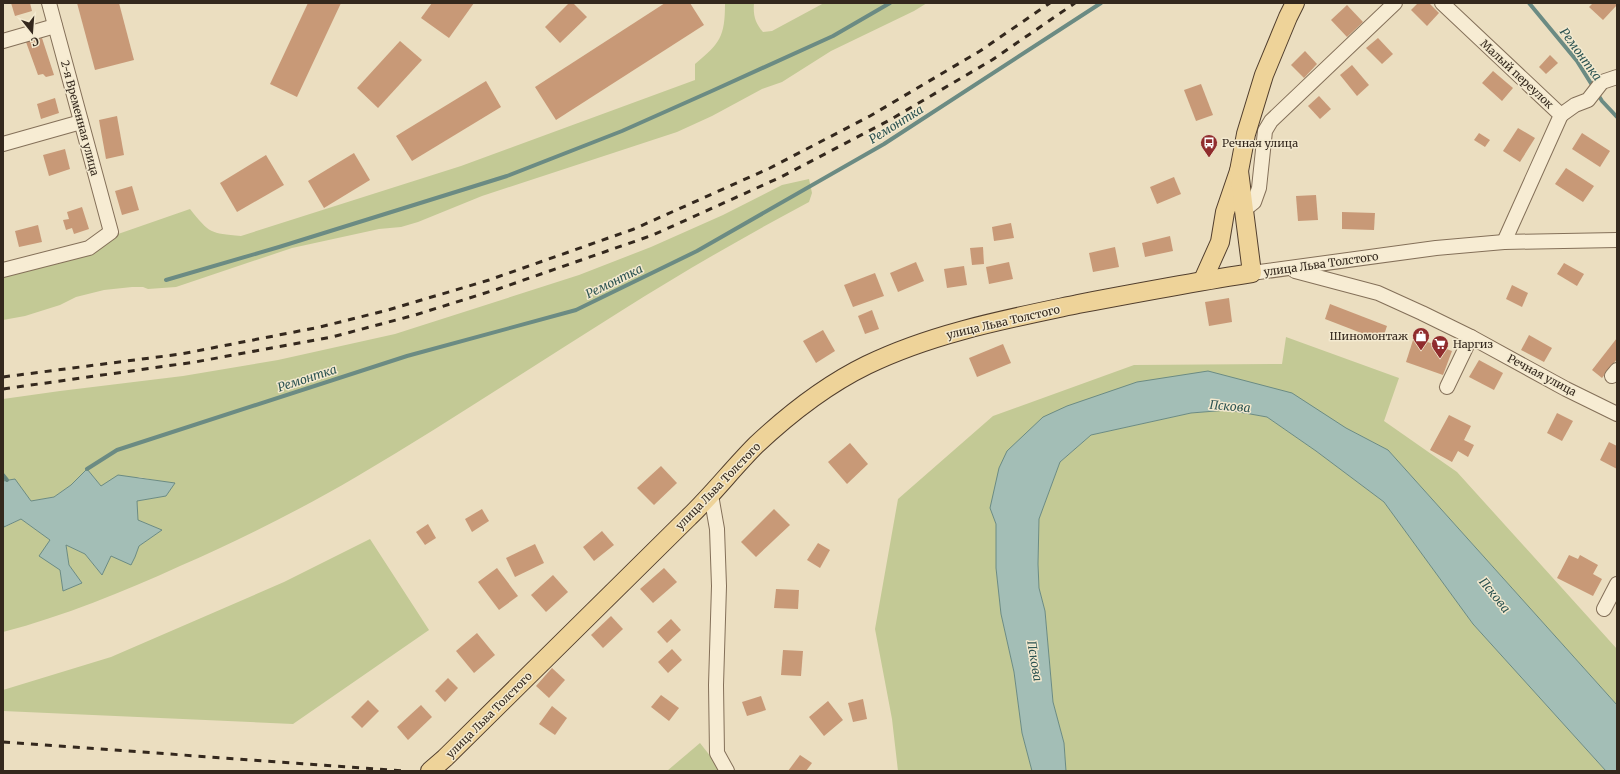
<svg xmlns="http://www.w3.org/2000/svg" width="1620" height="774" font-family="Merriweather,serif">
  <style>
    .green { fill: #c3c995 }
    .water { fill: #a3beb6; stroke: #6b8b83 }
    .lines { fill: none; stroke-linecap: round; stroke-linejoin: round }
    .stream { stroke: #6b8b83; stroke-width: 4 }
    .building { fill: #c89977 }
    .minor-casing { stroke: #847059; stroke-width: 16 }
    .major-casing { stroke: #513e2d; stroke-width: 20 }
    .minor { stroke: #f7ecd3; stroke-width: 14 }
    .major { stroke: #eed399; stroke-width: 18 }
    .rail { stroke: #34281d; stroke-width: 3; stroke-dasharray: 7 7; stroke-linecap: butt }
    .labels { text-anchor: middle; dominant-baseline: central; stroke-width: 3; stroke-linejoin: round; paint-order: stroke }
    .street-label { font-size: 11px; fill: #34281d; stroke: #f3e9cf }
    .poi-label { font-size: 11px; fill: #34281d; stroke: #f3e9cf; text-anchor: start }
    .water-label { font-size: 12px; font-style: italic; fill: #2c5351; stroke: #f3e9cf }
  </style>
  <rect width="100%" height="100%" fill="#ebdec0"/>
  <g class="green">
    <path d="M 725,3 L 754,3 C 753,15 755,23 763,32 L 772,31 L 824,3 L 927,3 L 914,11 L 831,51 L 782,82 L 762,89 L 712,116 L 677,132 L 482,196 L 418,222 L 401,227 L 379,229 L 292,248 L 176,287 L 148,289 L 143,287 L 132,287 L 104,290 L 76,297 L 60,305 L 25,316 L 3,320 L 3,274 L 190,209 C 210,234 210,233 241,236 L 461,166 L 695,80 L 695,64 C 720,43 725,37 725,3 Z"/>
    <path d="M 809,179 L 812,193 L 809,202 C 745,236 683,272 621,311 C 533,366 446,424 356,477 C 300,510 239,540 180,566 C 123,592 64,616 3,632 L 3,523 L 5,527 L 21,519 L 50,540 L 60,570 L 63,591 L 82,583 L 69,565 L 66,545 L 85,554 L 102,575 L 111,556 L 135,557 L 139,546 L 162,530 L 138,520 L 137,501 L 166,496 L 174,484 L 139,477 L 101,486 L 87,469 L 71,485 L 54,497 L 31,501 L 15,480 L 3,481 L 3,399 L 60,391 L 183,376 L 278,360 L 395,334 L 579,275 L 651,247 L 723,215 L 782,185 Z"/>
    <polygon points="1286,337 1399,378 1384,421 1457,472 1617,649 1617,705 1388,450 1346,428 1137,382 990,508 996,524 996,568 1001,614 1014,672 1022,733 1032,771 898,771 892,719 875,629 898,499 993,416 1134,365 1282,364"/>
    <polygon points="1228,410 1267,417 1316,451 1384,502 1473,624 1606,771 1066,771 1064,743 1053,702 1045,611 1039,588 1038,564 1039,519 1060,462 1091,435 1191,413"/>
    <polygon points="370,539 429,630 293,724 3,711 3,690 111,657 284,582"/>
    <polygon points="700,743 722,771 667,771"/>
  </g>
  <g class="water">
    <polygon points="1208,371 1292,393 1346,428 1388,450 1617,705 1617,771 1606,771 1473,624 1384,502 1316,451 1267,417 1228,410 1191,413 1091,435 1060,462 1039,519 1038,564 1039,588 1045,611 1053,702 1064,743 1066,771 1032,771 1022,733 1014,672 1001,614 996,568 996,524 990,508 999,468 1007,451 1043,417 1067,406 1137,382"/>
    <polygon points="87,469 101,486 118,475 175,483 166,496 137,501 138,520 162,530 139,546 135,557 131,565 111,556 102,575 85,554 66,545 69,565 82,583 63,591 60,570 39,556 50,540 21,519 4,527 3,523 3,481 15,479 31,501 54,497 71,485"/>
  </g>
  <g class="lines">
    <g class="stream">
      <polyline points="1529,3 1577,61 1602,101 1617,117"/>
      <polyline points="166,280 279,247 507,176 622,131 714,90 833,36 890,3"/>
      <polyline points="87,469 117,450 407,356 576,310 697,251 884,144 1101,3"/>
      <polyline points="3,475 7,480"/>
    </g>
  </g>
  <g class="building">
    <polygon points="11,3 30,3 32,11 15,16"/>
    <polygon points="77,3 119,3 134,60 95,70"/>
    <polygon points="308,3 341,3 297,97 270,84"/>
    <polygon points="432,3 474,3 449,38 421,18"/>
    <polygon points="569,3 573,3 587,17 560,43 545,27"/>
    <polygon points="665,3 690,3 704,25 556,120 535,87"/>
    <polygon points="1418,3 1429,3 1439,13 1427,26 1411,10"/>
    <polygon points="1593,3 1617,3 1617,5 1603,20 1589,7"/>
    <polygon points="1347,5 1363,22 1347,37 1331,20"/>
    <polygon points="42,38 54,75 46,77 43,74 38,75 26,42"/>
    <polygon points="1378,38 1393,54 1382,64 1366,48"/>
    <polygon points="400,41 422,60 378,108 357,88"/>
    <polygon points="1305,51 1317,64 1304,78 1291,65"/>
    <polygon points="1550,55 1558,63 1546,74 1539,67"/>
    <polygon points="1352,65 1369,85 1357,96 1340,75"/>
    <polygon points="1493,71 1513,88 1502,101 1482,83"/>
    <polygon points="486,81 501,107 412,161 396,136"/>
    <polygon points="1201,84 1213,115 1196,121 1184,90"/>
    <polygon points="1319,96 1331,109 1320,119 1308,106"/>
    <polygon points="55,98 59,113 41,119 37,104"/>
    <polygon points="117,116 124,155 106,159 99,120"/>
    <polygon points="1518,128 1535,138 1520,162 1503,151"/>
    <polygon points="1479,133 1490,140 1485,147 1474,140"/>
    <polygon points="1582,133 1610,151 1600,167 1572,149"/>
    <polygon points="65,149 70,169 49,176 43,155"/>
    <polygon points="354,153 370,180 324,208 308,181"/>
    <polygon points="266,155 284,185 237,212 220,183"/>
    <polygon points="1566,168 1594,186 1583,202 1555,184"/>
    <polygon points="1174,177 1181,194 1157,204 1150,187"/>
    <polygon points="132,186 139,210 122,215 115,191"/>
    <polygon points="1316,195 1318,220 1298,221 1296,196"/>
    <polygon points="82,207 89,229 74,234 72,228 66,230 63,220 69,219 67,212"/>
    <polygon points="1342,212 1375,213 1374,230 1342,229"/>
    <polygon points="1011,223 1014,238 994,241 992,227"/>
    <polygon points="38,225 42,242 19,247 15,231"/>
    <polygon points="1170,236 1173,251 1145,257 1142,243"/>
    <polygon points="983,247 984,264 972,265 970,248"/>
    <polygon points="1115,247 1119,267 1093,272 1089,253"/>
    <polygon points="916,262 924,281 898,292 890,273"/>
    <polygon points="1009,262 1013,279 989,284 986,267"/>
    <polygon points="1564,263 1584,274 1577,286 1557,274"/>
    <polygon points="964,266 967,285 947,288 944,269"/>
    <polygon points="875,273 884,296 853,307 844,285"/>
    <polygon points="1512,285 1528,293 1522,307 1506,299"/>
    <polygon points="1229,298 1232,322 1209,326 1205,302"/>
    <polygon points="1330,304 1387,326 1382,341 1325,319"/>
    <polygon points="872,310 879,329 865,334 858,316"/>
    <polygon points="823,330 835,351 816,363 803,341"/>
    <polygon points="1529,335 1552,348 1544,362 1521,350"/>
    <polygon points="1414,337 1452,351 1443,375 1406,362"/>
    <polygon points="1617,338 1617,359 1602,378 1592,370"/>
    <polygon points="1003,344 1011,363 977,377 969,358"/>
    <polygon points="1479,360 1503,373 1494,390 1469,377"/>
    <polygon points="1557,413 1573,421 1562,441 1547,433"/>
    <polygon points="1449,415 1471,426 1464,440 1474,445 1468,457 1458,451 1452,462 1430,450"/>
    <polygon points="1609,442 1617,446 1617,469 1600,460"/>
    <polygon points="850,443 868,464 847,484 828,462"/>
    <polygon points="661,466 677,483 654,505 637,488"/>
    <polygon points="482,509 489,521 472,532 465,519"/>
    <polygon points="774,509 790,525 756,557 741,542"/>
    <polygon points="428,524 436,538 425,545 416,532"/>
    <polygon points="602,531 614,545 594,561 583,547"/>
    <polygon points="818,543 830,550 820,568 807,560"/>
    <polygon points="535,544 544,563 515,577 506,558"/>
    <polygon points="1569,555 1578,559 1580,555 1598,565 1593,574 1602,579 1593,596 1557,578"/>
    <polygon points="497,568 518,596 499,610 478,582"/>
    <polygon points="664,568 677,582 653,603 640,589"/>
    <polygon points="553,575 568,592 546,612 531,595"/>
    <polygon points="776,589 799,590 798,609 774,608"/>
    <polygon points="611,616 623,629 603,648 591,635"/>
    <polygon points="671,619 681,630 667,643 657,632"/>
    <polygon points="477,633 495,655 474,673 456,651"/>
    <polygon points="672,649 682,660 668,673 658,662"/>
    <polygon points="783,650 803,651 801,676 781,675"/>
    <polygon points="552,668 565,680 549,698 536,686"/>
    <polygon points="448,678 458,688 445,702 435,691"/>
    <polygon points="661,695 679,708 669,721 651,707"/>
    <polygon points="761,696 766,710 747,716 742,702"/>
    <polygon points="863,699 867,719 853,722 848,703"/>
    <polygon points="368,700 379,711 362,728 351,717"/>
    <polygon points="828,701 843,720 824,736 809,717"/>
    <polygon points="421,705 432,717 408,740 397,727"/>
    <polygon points="552,706 567,718 555,735 539,724"/>
    <polygon points="800,755 812,763 806,771 788,771"/>
  </g>
  <g class="lines">
    <defs>
      <g id="minor">
        <polyline points="1442,3 1561,115 1504,242"/>
        <polyline points="3,41 55,26"/>
        <polyline points="1561,115 1575,105 1588,100 1602,82 1617,77"/>
        <polyline points="3,144 81,122"/>
        <polyline points="1244,210 1254,202 1259,188 1265,131 1271,121 1395,3"/>
        <polyline points="3,270 89,248 111,232 49,3"/>
        <polyline points="1295,271 1378,293 1422,313 1471,337 1566,389 1617,414"/>
        <polyline points="1252,273 1436,248 1504,242 1617,240"/>
        <polyline points="1612,376 1617,370"/>
        <polyline points="1447,387 1471,337"/>
        <polyline points="711,495 717,529 719,586 716,685 717,753 727,771"/>
        <polyline points="1604,609 1617,584"/>
      </g>
      <g id="major">
        <polyline points="1203,280 1220,242 1225,212 1239,171 1246,134 1264,75 1288,17 1295,3"/>
        <path d="M 430,771 L 445,758 C 527,677 608,597 689,517 C 713,494 733,468 756,445 C 789,414 826,385 867,365 C 933,333 1007,319 1078,304 C 1136,293 1194,282 1252,273 L 1239,171"/>
      </g>
    </defs>
    <use href="#minor" class="minor-casing"/>
    <use href="#major" class="major-casing"/>
    <use href="#minor" class="minor"/>
    <use href="#major" class="major"/>
    <g class="rail">
      <polyline points="3,377 181,354 320,327 388,310 489,280 634,229 770,168 870,116 980,51 1050,3"/>
      <polyline points="3,389 195,362 332,337 415,315 498,289 653,235 781,177 888,121 992,60 1075,3"/>
      <polyline points="3,742 404,771"/>
    </g>
  </g>
  <defs>
    <symbol id="bus-pin" viewBox="-11 -11 22 30"><path d="M0 17L-7.5 6A9.5 9.5 0 1 1 7.5 6Z" fill="#902c2d" stroke="#f3e9cf"/><path d="M-5-6H5V4H4V6H2V4H-2V6H-4V4H-5ZM-3.5-4V0h7V-4ZM-3.5 1.2v1.5H-2V1.2ZM2 1.2v1.5H3.5V1.2Z" fill="#fff"/></symbol>
    <symbol id="shop-pin" viewBox="-11 -11 22 30"><path d="M0 17L-7.5 6A9.5 9.5 0 1 1 7.5 6Z" fill="#902c2d" stroke="#f3e9cf"/><path d="M-5-2.5h2.3a2.7 3.5 0 0 1 5.4 0H5L5.5 6h-11ZM-1.5-2.5h3a1.5 2.3 0 0 0-3 0Z" fill="#fff"/></symbol>
    <symbol id="supermarket-pin" viewBox="-11 -11 22 30"><path d="M0 17L-7.5 6A9.5 9.5 0 1 1 7.5 6Z" fill="#902c2d" stroke="#f3e9cf"/><path d="M-6-5.5h2.5l.6 2H6L4.5 2H-2.5L-4.4-4H-6ZM-1.5 3.2a1.3 1.3 0 1 0 .1 0ZM3 3.2a1.3 1.3 0 1 0 .1 0Z" fill="#fff"/></symbol>
  </defs>
  <g fill-rule="evenodd">
    <use href="#bus-pin" x="1199" y="133" width="20" height="27"/>
    <use href="#shop-pin" x="1411" y="326" width="20" height="27"/>
    <use href="#supermarket-pin" x="1430" y="334" width="20" height="27"/>
  </g>
  <g class="labels">
    <g class="street-label">
      <text transform="translate(1517 74) rotate(43)">Малый переулок</text>
      <text transform="translate(80 118) rotate(75)">2-я Временная улица</text>
      <text transform="translate(1321 264) rotate(-8)">улица Льва Толстого</text>
      <text transform="translate(1003 322) rotate(-13)">улица Льва Толстого</text>
      <text transform="translate(1542 375) rotate(28)">Речная улица</text>
      <text transform="translate(718 486) rotate(-46)">улица Льва Толстого</text>
      <text transform="translate(489 715) rotate(-45)">улица Льва Толстого</text>
    </g>
    <g class="poi-label">
      <text x="1222" y="143">Речная улица</text>
      <text x="1408" y="336" text-anchor="end">Шиномонтаж</text>
      <text x="1453" y="344">Наргиз</text>
    </g>
    <g class="water-label">
      <text transform="translate(1581 54) rotate(54)">Ремонтка</text>
      <text transform="translate(896 124) rotate(-32)">Ремонтка</text>
      <text transform="translate(614 281) rotate(-26)">Ремонтка</text>
      <text transform="translate(307 378) rotate(-18)">Ремонтка</text>
      <text transform="translate(1230 406) rotate(5)">Пскова</text>
      <text transform="translate(1495 595) rotate(51)">Пскова</text>
      <text transform="translate(1035 661) rotate(81)">Пскова</text>
    </g>
  </g>
  <rect width="1620" height="774" fill="none" stroke="#34281d" stroke-width="8"/>
  <g transform="translate(32 32) rotate(163)" stroke="#f3e9cf" stroke-width="3" paint-order="stroke">
  <path d="M0-3L7 15L0 10L-7 15Z" fill="#34281d"/>
  <text y="-6" font-size="11" font-weight="bold" text-anchor="middle" fill="#34281d">С</text>
  </g>
</svg>
